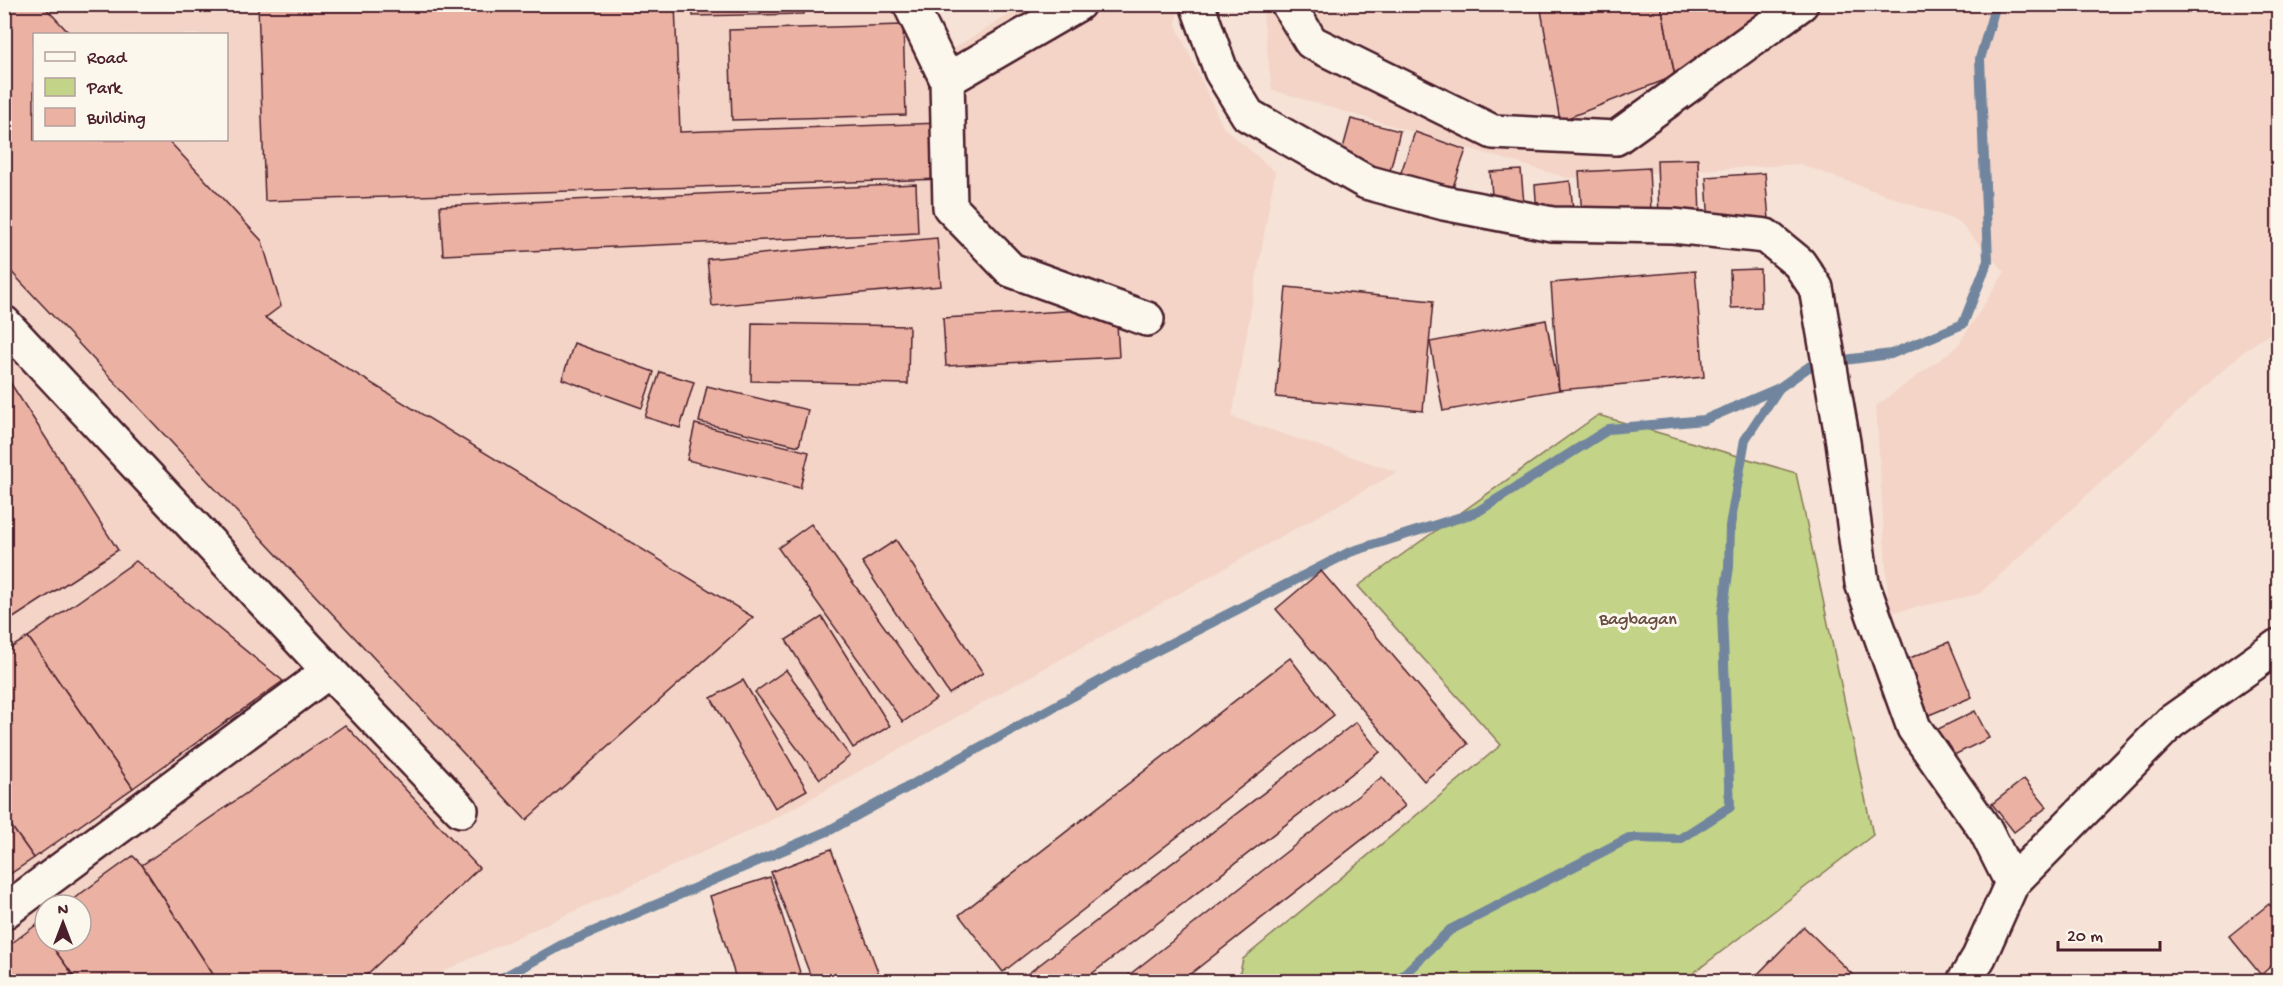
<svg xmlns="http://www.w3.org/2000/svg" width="2283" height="986" font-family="'Gochi Hand',sans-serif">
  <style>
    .built { fill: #f3d4c7; fill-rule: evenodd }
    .green { fill: #c3d388; stroke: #86795a; stroke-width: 1.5 }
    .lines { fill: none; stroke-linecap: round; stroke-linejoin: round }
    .stream { stroke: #71869e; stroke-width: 10 }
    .building { fill: #ebb2a4; stroke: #4a1f2b; stroke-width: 1.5 }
    .minor-casing { stroke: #4a1f2b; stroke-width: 38 }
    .minor { stroke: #fbf7ec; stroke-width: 33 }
    .labels { text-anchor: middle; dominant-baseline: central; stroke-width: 6; stroke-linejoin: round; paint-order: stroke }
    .park-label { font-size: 18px; fill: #684c42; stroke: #fbf7ec }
  </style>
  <rect width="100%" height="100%" fill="#f6e2d6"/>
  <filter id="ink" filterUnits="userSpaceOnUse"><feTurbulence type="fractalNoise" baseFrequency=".0167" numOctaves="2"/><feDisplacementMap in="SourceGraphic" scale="12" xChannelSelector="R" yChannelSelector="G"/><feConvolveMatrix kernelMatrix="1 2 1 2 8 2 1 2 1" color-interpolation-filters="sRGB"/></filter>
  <g filter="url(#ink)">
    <g class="built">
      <path d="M 5,5 L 926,5 L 946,53 L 1025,5 L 1178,5 L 1176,25 L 1223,127 L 1275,172 L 1232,417 L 1397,472 L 768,822 L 422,981 L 5,982 ZM 34,34 L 226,34 L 226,140 L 34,140 ZM 45,905 L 81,905 L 81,941 L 45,941 Z"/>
      <polygon points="1262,5 2278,5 2278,328 2245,350 1979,594 1889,613 1876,406 1957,347 2005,272 1958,221 1800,164 1568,178 1272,90"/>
    </g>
    <polygon class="green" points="1598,415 1796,473 1873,835 1683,981 1238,981 1243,959 1501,745 1358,586"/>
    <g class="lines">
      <g class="stream">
        <polyline points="495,982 562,945 830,830 1144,657 1350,552 1477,512 1609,429 1704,420 1779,388 1813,364 1891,354 1963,324 1988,261 1980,59 1996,4"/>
        <polyline points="1396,982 1450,930 1629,838 1680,839 1730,807 1722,615 1729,567 1730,526 1745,439 1779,388"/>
      </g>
    </g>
    <g class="building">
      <polygon points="4,4 42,4 70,34 34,34 34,140 168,140 262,241 281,306 265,318 753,617 526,820 4,264"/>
      <polygon points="258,4 675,4 680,132 941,123 943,179 265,201"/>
      <polygon points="693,4 804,4 804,14 693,16"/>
      <polygon points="1540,4 1661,4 1675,76 1560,121"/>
      <polygon points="1661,4 1772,4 1675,76"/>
      <polygon points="903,25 906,115 732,120 729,30"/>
      <polygon points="1351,119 1400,131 1389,175 1339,163"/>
      <polygon points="1415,132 1466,150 1448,201 1397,184"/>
      <polygon points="1698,159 1700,217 1659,219 1657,160"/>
      <polygon points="1649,168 1651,213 1582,217 1579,172"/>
      <polygon points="1521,170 1524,204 1493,206 1490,172"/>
      <polygon points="1765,173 1769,220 1709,225 1706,177"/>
      <polygon points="1570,181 1573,210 1537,213 1535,185"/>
      <polygon points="916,184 918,233 443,255 440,206"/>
      <polygon points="937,238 941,286 712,306 707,259"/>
      <polygon points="1760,269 1761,307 1731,308 1730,270"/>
      <polygon points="1695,271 1704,377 1559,390 1551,283"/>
      <polygon points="1286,287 1433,301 1423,411 1276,397"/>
      <polygon points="1116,308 1119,357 946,366 943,318"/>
      <polygon points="1546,320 1559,390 1443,411 1430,342"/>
      <polygon points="752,323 909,326 908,384 751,381"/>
      <polygon points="574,343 654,372 642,408 562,379"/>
      <polygon points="660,372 694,382 680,428 645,417"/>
      <polygon points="4,373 118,550 4,624"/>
      <polygon points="707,386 808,410 799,446 699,422"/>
      <polygon points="695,424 809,452 800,488 687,460"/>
      <polygon points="811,524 936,699 903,722 778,548"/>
      <polygon points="896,540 983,673 949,694 862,562"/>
      <polygon points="136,561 283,681 133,788 28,637"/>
      <polygon points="1321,571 1468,744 1424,781 1276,609"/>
      <polygon points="822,617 890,726 853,748 786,640"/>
      <polygon points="28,637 133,788 34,858 4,816 4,652"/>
      <polygon points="1949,642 1972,697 1929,715 1905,660"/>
      <polygon points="1290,658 1334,715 1003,972 959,915"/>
      <polygon points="786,670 850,756 820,779 755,692"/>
      <polygon points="743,680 807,790 775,808 711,698"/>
      <polygon points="1975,711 1989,738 1946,759 1932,732"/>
      <polygon points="1356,722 1380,752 1081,982 1017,982"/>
      <polygon points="345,725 479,868 359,982 218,982 142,865"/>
      <polygon points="1382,777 1405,806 1180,982 1120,982"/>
      <polygon points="2024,779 2047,807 2014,832 1992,804"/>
      <polygon points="4,816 34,858 4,878"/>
      <polygon points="831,849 882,982 813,982 771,872"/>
      <polygon points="133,856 142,865 218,982 78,982 48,941 81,941 81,905 65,905"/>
      <polygon points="770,877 803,982 737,982 710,896"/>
      <polygon points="2269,904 2278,915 2278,960 2261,975 2229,936"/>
      <polygon points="45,919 45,937 36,925"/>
      <polygon points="36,925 45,941 48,941 78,982 4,982 4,949"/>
      <polygon points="1804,927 1860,982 1750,982"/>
      <polygon points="2210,976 2211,982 2169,982"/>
    </g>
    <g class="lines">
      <defs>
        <g id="minor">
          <polyline points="910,4 947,80 1078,4"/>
          <polyline points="1197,4 1221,71 1248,115 1366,182 1444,203 1552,224 1673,226 1766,236 1799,263 1816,288 1843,442 1862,583 1914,728 1986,831 2012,883 1979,957 1964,982"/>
          <polyline points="1288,4 1311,42 1493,132 1616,138 1801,4"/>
          <polyline points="947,80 950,207 1011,270 1147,319"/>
          <polyline points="4,323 329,671 461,810"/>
          <polyline points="2012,883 2171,722 2278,646"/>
          <polyline points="4,912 329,671"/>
        </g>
      </defs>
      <use href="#minor" class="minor-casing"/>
      <use href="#minor" class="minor"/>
    </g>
  </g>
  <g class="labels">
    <g class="park-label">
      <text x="1638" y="620">Bagbagan</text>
    </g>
  </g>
  <rect width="2283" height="986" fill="none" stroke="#fbf7ec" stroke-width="24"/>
  <rect x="12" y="12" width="2259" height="962" fill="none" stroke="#4a1f2b" stroke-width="2" filter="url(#ink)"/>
  <rect x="33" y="33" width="195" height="108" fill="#fbf7ec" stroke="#b4a19f" stroke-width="1.5"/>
  <rect x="45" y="52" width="30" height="9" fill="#fbf7ec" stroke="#b4a19f" stroke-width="1.5"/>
  <text x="87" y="63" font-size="18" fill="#4a1f2b">Road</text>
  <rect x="45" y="78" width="30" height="18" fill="#c3d388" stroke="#b4a19f" stroke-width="1.5"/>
  <text x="87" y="93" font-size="18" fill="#4a1f2b">Park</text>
  <rect x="45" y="108" width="30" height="18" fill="#ebb2a4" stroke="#b4a19f" stroke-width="1.5"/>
  <text x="87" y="123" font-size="18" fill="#4a1f2b">Building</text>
  <g transform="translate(63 923)"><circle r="28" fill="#fbf7ec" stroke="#b4a19f" stroke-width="1.5"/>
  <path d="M0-4.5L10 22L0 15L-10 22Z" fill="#4a1f2b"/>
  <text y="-9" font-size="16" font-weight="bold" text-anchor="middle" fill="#4a1f2b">N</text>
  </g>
  <path d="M2058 941v9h102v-9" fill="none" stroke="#4a1f2b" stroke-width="3"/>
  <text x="2067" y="941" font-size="18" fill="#4a1f2b" stroke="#fbf7ec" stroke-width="4.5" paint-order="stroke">20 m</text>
</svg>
